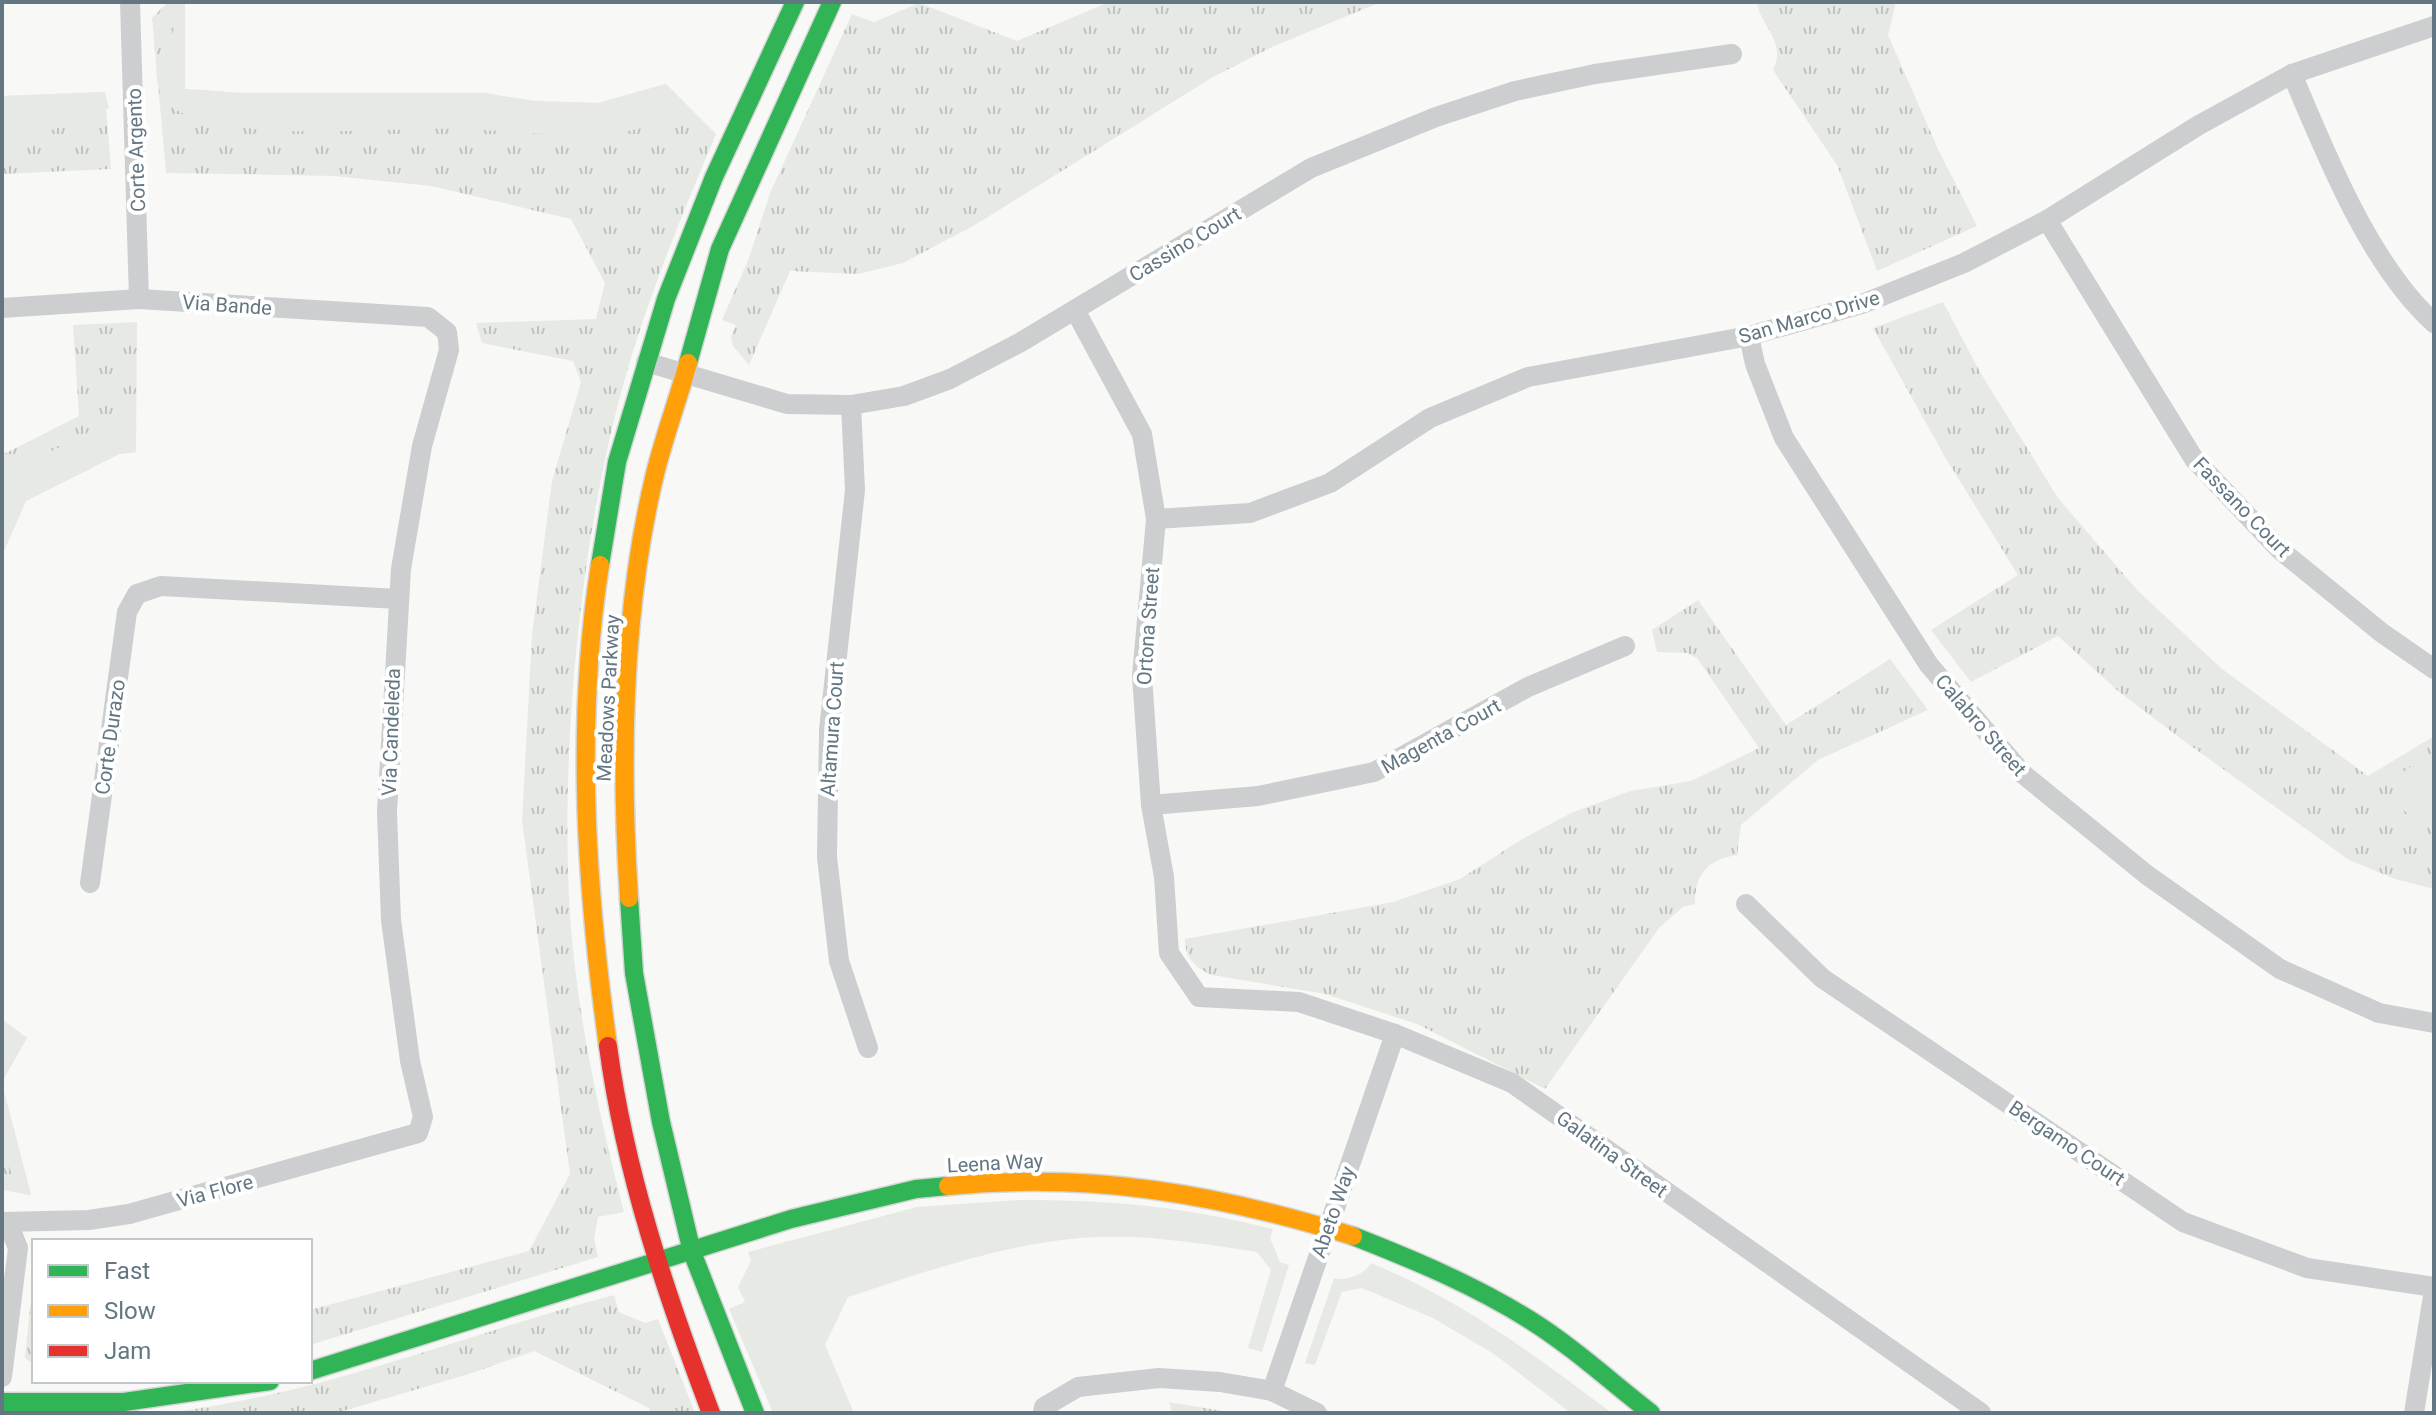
<svg xmlns="http://www.w3.org/2000/svg" width="2436" height="1415" font-family="Roboto,sans-serif">
  <style>
    .grass { fill: url(#grass-tufts) }
    .garden { fill: #e7eae4 }
    .lines { fill: none; stroke-linecap: round; stroke-linejoin: round }
    .fast-casing { stroke: #d5d6d6; stroke-width: 21 }
    .slow-casing { stroke: #d5d6d6; stroke-width: 21 }
    .jam-casing { stroke: #d5d6d6; stroke-width: 21 }
    .street { stroke: #cdcecf; stroke-width: 20 }
    .fast { stroke: #30b455; stroke-width: 18 }
    .slow { stroke: #ff9f0a; stroke-width: 18 }
    .jam { stroke: #e5322d; stroke-width: 18 }
    .labels { text-anchor: middle; dominant-baseline: central; stroke-width: 8; stroke-linejoin: round; paint-order: stroke }
    .street-label { font-size: 20px; fill: #637782; stroke: #fff }
  </style>
  <defs>
    <pattern id="grass-tufts" width="24" height="20" patternUnits="userSpaceOnUse" patternTransform="scale(2)"><rect width="24" height="20" fill="#e7eae4"/><path d="M3 7l-1-3M5 7V3M7 7l1-3M15 17l-1-3M17 17v-4M19 17l1-3" fill="none" stroke="#bfc2be"/></pattern>
  </defs>
  <rect width="100%" height="100%" fill="#f8f8f7"/>
  <g class="grass">
    <path d="M 168,2 L 185,2 L 185,89 L 242,93 L 484,93 L 534,101 L 598,103 L 666,84 L 716,134 C 678,224 640,316 616,412 C 579,561 562,743 569,897 C 574,1003 598,1110 624,1212 L 598,1217 L 594,1238 L 598,1257 L 310,1345 L 310,1310 L 529,1251 L 570,1174 L 522,821 L 532,635 L 552,481 L 581,382 L 573,361 L 482,343 L 476,323 L 596,319 L 605,283 L 571,219 L 431,186 L 334,176 L 166,173 L 152,18 Z"/>
    <polygon points="1109,2 1381,2 1272,47 1213,77 975,225 903,263 858,274 790,271 749,365 733,346 731,336 736,325 722,320 749,258 770,193 852,14 874,22 919,3 1017,41"/>
    <path d="M 1757,2 L 1896,2 L 1888,35 L 1938,149 L 1977,226 L 1877,271 L 1837,165 L 1773,70 C 1787,41 1761,28 1757,2 Z"/>
    <polygon points="105,92 111,169 2,174 2,96"/>
    <polygon points="1943,302 1980,372 2058,498 2138,591 2222,669 2368,776 2434,736 2434,889 2395,879 2349,860 2180,738 2118,691 2058,636 1971,682 1931,630 2018,575 1945,457 1873,328"/>
    <polygon points="137,322 136,452 119,454 26,501 2,555 2,455 79,416 73,325"/>
    <path d="M 1698,600 L 1786,725 L 1890,659 L 1928,710 L 1818,760 L 1741,825 L 1737,855 C 1707,860 1695,874 1695,904 L 1683,907 L 1659,928 L 1545,1089 L 1417,1024 L 1325,994 L 1212,975 C 1195,968 1185,958 1185,939 L 1393,902 L 1460,879 L 1519,841 L 1571,813 L 1630,791 L 1691,781 L 1759,748 L 1697,658 L 1687,653 L 1657,652 L 1652,630 Z"/>
    <polygon points="2,1084 31,1195 2,1190"/>
    <polygon points="34,1268 34,1365 25,1358"/>
    <path d="M 614,1295 L 619,1312 L 645,1323 L 658,1319 L 695,1413 L 651,1413 L 649,1408 L 534,1351 L 469,1374 L 336,1413 L 164,1413 C 318,1396 465,1334 614,1295 Z"/>
    <polygon points="1169,1402 1235,1413 1172,1413"/>
  </g>
  <g class="garden">
    <path d="M 177,2 L 185,2 L 185,89 L 242,93 L 484,93 L 534,101 L 598,103 L 666,84 L 688,106 C 668,121 652,127 627,131 C 570,140 514,130 458,129 C 384,127 245,143 180,112 C 160,103 157,88 156,68 L 170,57 Z"/>
    <polygon points="105,92 109,108 55,129 2,139 2,96"/>
    <polygon points="113,424 136,425 136,452 119,454 26,501 2,555 2,476 99,427"/>
    <path d="M 2416,762 L 2434,763 L 2434,824 C 2409,817 2389,808 2396,778 Z"/>
    <path d="M 1559,959 C 1601,972 1577,1024 1552,1037 C 1534,1046 1503,1034 1506,1011 C 1508,993 1524,976 1536,963 Z"/>
    <polygon points="2,1019 27,1038 2,1082"/>
    <path d="M 2,1084 L 31,1195 L 22,1194 C 1,1165 2,1118 2,1084 Z"/>
    <path d="M 1018,1200 C 1112,1200 1181,1206 1273,1229 L 1270,1238 L 1280,1262 L 1289,1265 L 1262,1352 L 1248,1348 L 1271,1270 L 1257,1252 C 1200,1243 1139,1233 1080,1238 C 1001,1245 924,1272 848,1297 L 825,1345 L 854,1413 L 773,1413 L 729,1309 L 745,1302 L 738,1287 L 751,1261 L 748,1252 L 917,1207 Z"/>
    <path d="M 1371,1263 C 1465,1302 1531,1353 1612,1413 L 1571,1413 L 1494,1354 L 1433,1318 L 1362,1288 L 1342,1292 L 1315,1365 L 1305,1363 L 1334,1278 C 1346,1282 1365,1274 1371,1263 Z"/>
  </g>
  <g class="lines">
    <defs>
      <g id="fast">
        <polyline points="688,363 720,249 832,2"/>
        <polyline points="600,565 617,462 666,299 714,177 795,2"/>
        <polyline points="629,898 634,973 661,1122 692,1252 755,1413"/>
        <path d="M 1353,1236 C 1414,1260 1474,1285 1530,1320 C 1573,1347 1611,1382 1651,1413"/>
        <polyline points="310,1371 791,1219 916,1189 948,1186"/>
        <polyline points="2,1402 124,1402 270,1381"/>
      </g>
      <g id="slow">
        <path d="M 600,565 C 575,724 586,888 608,1046"/>
        <path d="M 629,898 C 620,760 622,610 655,474 C 664,437 678,400 688,363"/>
        <path d="M 948,1186 C 1092,1172 1217,1194 1353,1236"/>
      </g>
      <path id="jam" d="M 608,1046 C 625,1173 666,1294 711,1413"/>
    </defs>
    <use href="#fast" class="fast-casing"/>
    <use href="#slow" class="slow-casing"/>
    <use href="#jam" class="jam-casing"/>
    <g class="street">
      <polyline points="130,2 139,299"/>
      <path d="M 2292,74 C 2326,154 2369,264 2434,323"/>
      <polyline points="2047,220 2194,459 2279,549 2382,633 2434,669"/>
      <polyline points="2,308 139,299 428,317 447,332 449,350 422,446 401,569 387,812 391,920 410,1061 423,1117 418,1133 129,1214 89,1220 2,1222"/>
      <polyline points="1075,310 1142,434 1156,519 1142,676 1151,805 1164,877 1169,953 1199,997 1299,1002 1395,1034 1512,1083 1981,1413"/>
      <polyline points="1749,336 1755,364 1784,438 1929,665 2023,774 2147,875 2280,969 2379,1013 2434,1023"/>
      <polyline points="646,362 787,404 851,405 904,396 950,379 1021,342 1311,168 1436,117 1515,91 1595,74 1732,54"/>
      <polyline points="851,405 855,490 829,730 827,857 839,961 868,1048"/>
      <polyline points="1156,519 1250,513 1330,483 1430,418 1528,377 1749,336 1862,304 1964,263 2047,220 2199,125 2292,74 2434,26"/>
      <polyline points="1151,805 1258,796 1374,772 1528,687 1625,646"/>
      <polyline points="90,883 127,612 137,594 161,586 398,599"/>
      <polyline points="1746,904 1822,978 2183,1222 2307,1268 2434,1287"/>
      <polyline points="2,1377 18,1248 8,1223"/>
      <polyline points="1272,1391 1395,1034"/>
      <polyline points="1043,1413 1044,1407 1078,1387 1159,1378 1220,1382 1272,1391 1317,1413"/>
      <polyline points="2414,1413 2434,1290"/>
    </g>
    <use href="#fast" class="fast"/>
    <use href="#slow" class="slow"/>
    <use href="#jam" class="jam"/>
  </g>
  <g class="labels">
    <g class="street-label">
      <text transform="translate(136 150) rotate(-92)">Corte Argento</text>
      <text transform="translate(1185 244) rotate(-31)">Cassino Court</text>
      <text transform="translate(227 305) rotate(4)">Via Bande</text>
      <text transform="translate(1809 317) rotate(-16)">San Marco Drive</text>
      <text transform="translate(2242 507) rotate(46)">Fassano Court</text>
      <text transform="translate(1148 626) rotate(-86)">Ortona Street</text>
      <text transform="translate(608 698) rotate(-87)">Meadows Parkway</text>
      <text transform="translate(1981 725) rotate(49)">Calabro Street</text>
      <text transform="translate(832 729) rotate(-86)">Altamura Court</text>
      <text transform="translate(391 732) rotate(-88)">Via Candeleda</text>
      <text transform="translate(1441 736) rotate(-29)">Magenta Court</text>
      <text transform="translate(110 737) rotate(-82)">Corte Durazo</text>
      <text transform="translate(2067 1143) rotate(34)">Bergamo Court</text>
      <text transform="translate(1612 1154) rotate(36)">Galatina Street</text>
      <text transform="translate(995 1163) rotate(-3)">Leena Way</text>
      <text transform="translate(215 1191) rotate(-15)">Via Flore</text>
      <text transform="translate(1333 1212) rotate(-71)">Abeto Way</text>
    </g>
  </g>
  <rect width="2436" height="1415" fill="none" stroke="#637782" stroke-width="8"/>
  <rect x="32" y="1239" width="280" height="144" fill="#ffffff" stroke="#c1c9cd" stroke-width="2"/>
  <rect x="48" y="1265" width="40" height="12" fill="#30b455" stroke="#c1c9cd" stroke-width="2"/>
  <text x="104" y="1279" font-size="24" fill="#637782">Fast</text>
  <rect x="48" y="1305" width="40" height="12" fill="#ff9f0a" stroke="#c1c9cd" stroke-width="2"/>
  <text x="104" y="1319" font-size="24" fill="#637782">Slow</text>
  <rect x="48" y="1345" width="40" height="12" fill="#e5322d" stroke="#c1c9cd" stroke-width="2"/>
  <text x="104" y="1359" font-size="24" fill="#637782">Jam</text>
</svg>
